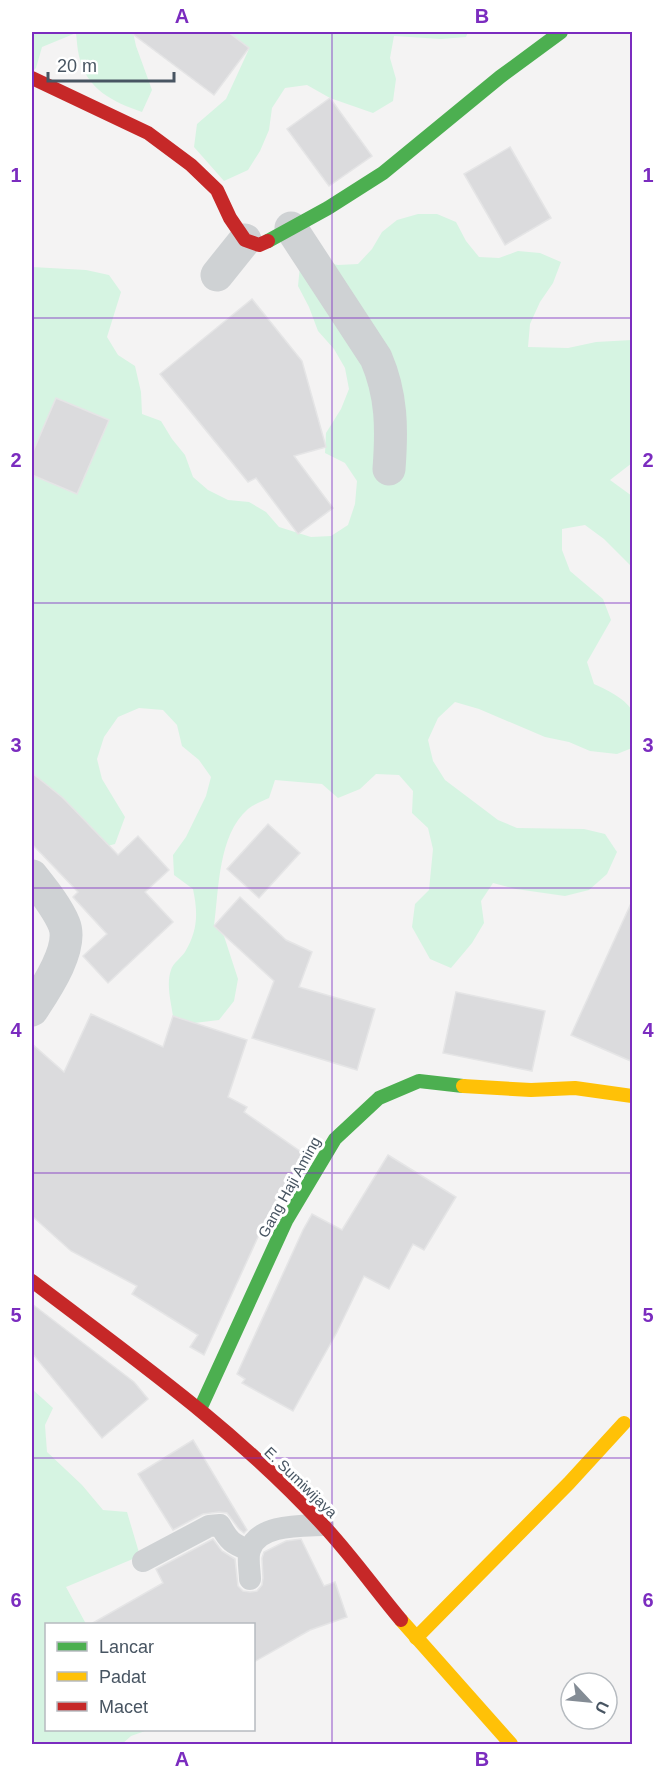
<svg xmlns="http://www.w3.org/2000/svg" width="664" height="1776" font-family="Arial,sans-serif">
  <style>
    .green { fill: #d6f4e2 }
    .building { fill: #dbdbdd; stroke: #e5e5e6; stroke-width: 1.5 }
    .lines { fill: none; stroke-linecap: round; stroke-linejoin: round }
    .lane { stroke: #cfd2d4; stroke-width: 22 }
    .street { stroke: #cfd2d4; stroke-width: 33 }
    .fast { stroke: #4caf50; stroke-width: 14 }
    .slow { stroke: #ffc107; stroke-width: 14 }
    .jam { stroke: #c62828; stroke-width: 14 }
    .grid { fill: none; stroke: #7b2cbf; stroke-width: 1.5; stroke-opacity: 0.55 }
    .labels { text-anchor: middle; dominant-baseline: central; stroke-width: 6; stroke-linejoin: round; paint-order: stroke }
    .street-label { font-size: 15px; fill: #485562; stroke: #fff }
    .neatline { fill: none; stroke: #7b2cbf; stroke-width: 2 }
    .grid-label { font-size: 20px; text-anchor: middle; font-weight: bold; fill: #7b2cbf }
  </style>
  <rect width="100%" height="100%" fill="#f4f3f3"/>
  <g class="green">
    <path d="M 32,32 L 133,32 L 136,46 L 152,90 L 142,112 C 113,102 86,89 79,56 C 77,48 77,40 76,33 L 42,47 L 36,68 L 32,72 Z"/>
    <polygon points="192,32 468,32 466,37 441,39 394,36 390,58 396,79 393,101 373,113 330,98 307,85 285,88 272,108 269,130 260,151 248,170 224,181 194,147 197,124 226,99 249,49 199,51"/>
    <path d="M 418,214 L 437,214 L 456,222 L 466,241 L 479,257 L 499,258 L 518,251 L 540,253 L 561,262 L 553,283 L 540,302 L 530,324 L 528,347 L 568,348 L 596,342 L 632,340 L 632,463 L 610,480 L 632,496 L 632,567 L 604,539 L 585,525 L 562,529 L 562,550 L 570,571 L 603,599 L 611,620 L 587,662 L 594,684 C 607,690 623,697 632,710 L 632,748 L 617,754 L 590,751 L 569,742 L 545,737 L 479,709 L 455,702 L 438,718 L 428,740 L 433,761 L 445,780 L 498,820 L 517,828 L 584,829 L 605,834 L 617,852 L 607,874 L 589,890 L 565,896 L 516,889 L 493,883 L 481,901 L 484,923 L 472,943 L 451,968 L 430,959 L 412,927 L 415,904 L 429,890 L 433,849 L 428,828 L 412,813 L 413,791 L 399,775 L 376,774 L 360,789 L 338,798 L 322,784 L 275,780 L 269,798 C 263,801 254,804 248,809 C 218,835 219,889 214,926 L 224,936 L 238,979 L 234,1001 L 219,1020 L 194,1023 L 173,1016 C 171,1002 166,984 171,970 C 173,963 181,958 185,952 C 198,930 198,913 193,889 L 174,875 L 173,855 L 186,837 L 206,796 L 211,777 L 199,760 L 182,746 L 177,725 L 163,710 L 139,708 L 118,717 L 104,737 L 97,759 L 102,779 L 125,817 L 115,844 L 92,850 L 50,834 L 32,828 L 32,267 L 86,270 L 109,275 L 121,292 L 107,337 L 118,355 L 135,366 L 141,392 L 142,414 L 161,421 L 172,439 L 185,455 L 193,477 L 208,490 L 228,500 L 249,502 L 266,512 L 279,527 L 311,537 L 331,536 L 348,525 L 355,504 L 357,481 L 345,463 L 325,453 L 326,433 L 341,409 L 349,389 L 345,368 L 334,349 L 318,331 L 309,307 L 298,286 L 300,266 L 318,261 L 338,265 L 358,264 L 372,249 L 382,232 L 397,220 Z"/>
    <polygon points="32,1389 53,1408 45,1425 47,1452 82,1485 103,1510 127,1512 140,1556 66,1587 86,1624 46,1624 46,1730 148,1730 131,1736 122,1744 32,1744"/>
  </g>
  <g class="building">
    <polygon points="130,32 228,32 249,48 214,95"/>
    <polygon points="330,98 372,156 329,186 287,129"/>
    <polygon points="510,147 551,218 505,245 464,174"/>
    <polygon points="252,299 302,361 326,447 294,456 333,508 298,534 256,478 248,482 160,374"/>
    <polygon points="56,398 109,420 77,494 32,475 32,454"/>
    <polygon points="32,773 63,798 118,855 138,836 169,870 145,892 173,922 108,983 83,956 107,934 73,897 78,892 32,844"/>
    <polygon points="268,824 300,853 259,898 227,869"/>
    <polygon points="240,897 286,940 312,952 299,987 375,1009 357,1070 252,1038 274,981 214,926"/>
    <polygon points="633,899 633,1062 571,1035"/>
    <polygon points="456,992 545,1011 532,1071 443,1053"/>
    <polygon points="91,1014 163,1047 173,1016 247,1040 228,1097 247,1107 244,1112 304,1154 269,1213 204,1355 190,1347 198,1335 132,1294 137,1286 71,1251 32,1216 32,1044 64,1072"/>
    <polygon points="388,1155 456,1197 424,1250 413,1244 389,1289 364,1276 337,1332 293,1411 242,1383 245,1379 237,1374 303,1230 312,1214 342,1230"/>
    <polygon points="32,1304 134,1382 148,1399 102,1438 32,1353"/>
    <polygon points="193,1440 247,1530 244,1533 239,1529 227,1513 219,1512 203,1514 173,1530 138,1474"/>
    <polygon points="213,1539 222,1551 235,1559 238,1586 243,1591 250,1592 257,1591 262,1585 263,1578 262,1558 264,1552 286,1541 301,1539 324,1586 335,1582 347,1617 310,1630 254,1662 254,1624 91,1624 163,1583 156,1569"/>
  </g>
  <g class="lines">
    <g class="lane">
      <path d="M 143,1561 L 209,1526 L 220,1525 C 229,1541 232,1544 249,1550"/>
      <path d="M 250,1579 C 250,1571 247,1558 250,1550 C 258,1524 301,1526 323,1525"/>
    </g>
    <g class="street">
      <path d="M 291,228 L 376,358 C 392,395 392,429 389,469"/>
      <polyline points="217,275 245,240"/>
      <path d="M 32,876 C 43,890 57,907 64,924 C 74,948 45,990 32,1010"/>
    </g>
    <g class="fast">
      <polyline points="268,241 328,208 383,173 500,77 561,32"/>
      <polyline points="200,1409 286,1221 335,1139 379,1098 419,1081 463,1086"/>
    </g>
    <g class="slow">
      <polyline points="463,1086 531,1090 575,1088 632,1096"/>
      <polyline points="401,1620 511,1744"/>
      <polyline points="416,1638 569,1483 624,1423"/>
    </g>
    <g class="jam">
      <polyline points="32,78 148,133 191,165 217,190 230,218 245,240 259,245 268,241"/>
      <path d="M 32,1281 C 133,1358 237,1431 323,1525 C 351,1555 375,1589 401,1620"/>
    </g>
  </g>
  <path class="grid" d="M 332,32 L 332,1744M 32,318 L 632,318M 32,603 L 632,603M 32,888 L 632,888M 32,1173 L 632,1173M 32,1458 L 632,1458"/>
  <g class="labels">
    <g class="street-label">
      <text transform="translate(289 1187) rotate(-61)">Gang Haji Aming</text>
      <text transform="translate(301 1482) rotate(44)">E. Sumiwijaya</text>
    </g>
  </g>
  <rect width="664" height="1776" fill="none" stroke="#ffffff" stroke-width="66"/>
  <rect x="45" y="1623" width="210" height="108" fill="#ffffff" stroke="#b6bbc0" stroke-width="1.5"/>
  <rect x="57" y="1642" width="30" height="9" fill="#4caf50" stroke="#b6bbc0" stroke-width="1.5"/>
  <text x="99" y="1653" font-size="18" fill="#485562">Lancar</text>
  <rect x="57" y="1672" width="30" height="9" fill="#ffc107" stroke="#b6bbc0" stroke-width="1.5"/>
  <text x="99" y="1683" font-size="18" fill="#485562">Padat</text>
  <rect x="57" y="1702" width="30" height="9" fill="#c62828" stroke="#b6bbc0" stroke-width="1.5"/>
  <text x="99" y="1713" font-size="18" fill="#485562">Macet</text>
  <g transform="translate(589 1701) rotate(116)"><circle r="28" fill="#ffffff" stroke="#b6bbc0" stroke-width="1.5"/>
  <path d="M0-4.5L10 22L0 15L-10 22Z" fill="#848c95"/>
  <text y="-9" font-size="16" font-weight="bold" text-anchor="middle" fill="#485562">U</text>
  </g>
  <path d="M48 72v9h126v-9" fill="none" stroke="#485562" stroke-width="3"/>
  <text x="57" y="72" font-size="18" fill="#485562" stroke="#ffffff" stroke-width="4.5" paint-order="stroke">20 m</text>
  <rect x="33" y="33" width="598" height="1710" class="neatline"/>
  <g class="grid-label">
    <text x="182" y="23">A</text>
    <text x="482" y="23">B</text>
    <text x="16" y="182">1</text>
    <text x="648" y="182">1</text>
    <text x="16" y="467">2</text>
    <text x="648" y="467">2</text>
    <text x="16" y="752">3</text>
    <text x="648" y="752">3</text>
    <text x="16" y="1037">4</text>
    <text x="648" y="1037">4</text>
    <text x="16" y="1322">5</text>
    <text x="648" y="1322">5</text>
    <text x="16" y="1607">6</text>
    <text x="648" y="1607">6</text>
    <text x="182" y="1766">A</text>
    <text x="482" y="1766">B</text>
  </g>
</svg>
